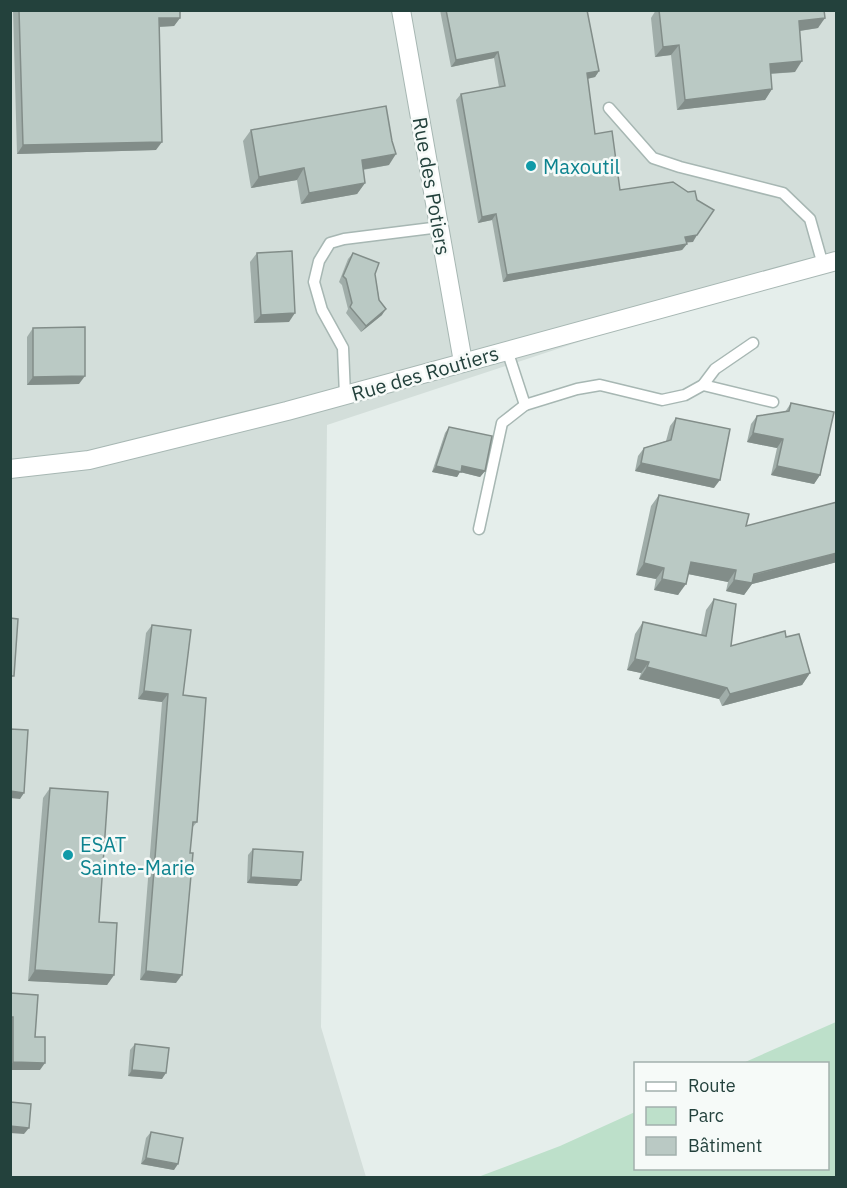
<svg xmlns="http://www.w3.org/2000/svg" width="847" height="1188" font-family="'IBM Plex Sans',sans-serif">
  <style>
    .built { fill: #d3deda }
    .green { fill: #bde0ca }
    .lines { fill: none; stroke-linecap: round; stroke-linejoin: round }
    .lane-casing { stroke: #a7b7b3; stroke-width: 13 }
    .street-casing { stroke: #a7b7b3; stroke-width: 20 }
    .lane { stroke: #fff; stroke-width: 10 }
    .street { stroke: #fff; stroke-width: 18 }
    .wall { fill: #a0ada9 }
    .shaded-wall { fill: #828d89 }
    .building { fill: #bac9c4; stroke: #828d89; stroke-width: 1.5 }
    .culture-dot { fill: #0f9aa8; stroke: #f6faf8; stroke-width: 2 }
    .labels { text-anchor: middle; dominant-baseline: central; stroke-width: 5; stroke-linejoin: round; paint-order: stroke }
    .culture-label { font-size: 20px; fill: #0d838f; stroke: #f6faf8; text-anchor: start }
    .street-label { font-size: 20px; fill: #23413c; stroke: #f6faf8 }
  </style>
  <rect width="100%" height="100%" fill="#e5eeeb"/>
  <polygon class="built" points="10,11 836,11 836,257 327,425 321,1027 366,1177 11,1177"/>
  <polygon class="green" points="836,1022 836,1177 478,1177 560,1146 635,1112 636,1168 828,1168 828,1064 743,1063"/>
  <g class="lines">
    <defs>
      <g id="lane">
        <polyline points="609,108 653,158 680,167 783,193 810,219 823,265"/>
        <polyline points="507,350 525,405 577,389 600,385 662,400 685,395 703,385 715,369 753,343"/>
        <polyline points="703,385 773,402"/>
        <polyline points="345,395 343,348 322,310 314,282 319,261 330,243 344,239 440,227"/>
        <polyline points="479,529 502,423 525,405"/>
      </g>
      <g id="street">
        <polyline points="401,10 463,362"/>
        <polyline points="10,469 89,460 287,411 836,261"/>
      </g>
    </defs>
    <use href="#lane" class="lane-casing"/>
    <use href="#street" class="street-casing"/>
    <use href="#lane" class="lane"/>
    <use href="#street" class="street"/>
  </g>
  <g class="wall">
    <polygon points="13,10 180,10 180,18 174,26 160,27 156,150 17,154"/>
    <polygon points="440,10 587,10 599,71 595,77 587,79 595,134 620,190 693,242 686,242 687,244 682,250 503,282 492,220 478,223 456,100 461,94 499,87 494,58 451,67"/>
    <polygon points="656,10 824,10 818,28 800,31 795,72 771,74 772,89 765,100 677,110 671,55 655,57 651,18"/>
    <polygon points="251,130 389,165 363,170 365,183 357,194 301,204 297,180 251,188 243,141"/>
    <polygon points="257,253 289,322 254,323 250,262"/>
    <polygon points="353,253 375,274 382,315 361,332 346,313 348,309 342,285 339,282 348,259"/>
    <polygon points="33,328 79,384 27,385 27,337"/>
    <polygon points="791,403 820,475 814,484 771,475 777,448 747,442 751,424 757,416 785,412"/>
    <polygon points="676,418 714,488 635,471 638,456 644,448 666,441 670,426"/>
    <polygon points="449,427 485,471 480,477 460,472 457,477 432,472 445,433"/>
    <polygon points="659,495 746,526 837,502 837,562 752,584 744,595 726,591 728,582 688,574 678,595 654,590 656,579 636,575 651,506"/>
    <polygon points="714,599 731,646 786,637 810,673 802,685 722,706 719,699 639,679 641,673 627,670 635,634 643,622 701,635 706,610"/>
    <polygon points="152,625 183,695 197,822 192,828 176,983 140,980 162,702 138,699 146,633"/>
    <polygon points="50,788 99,922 114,975 107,985 28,981 43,798"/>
    <polygon points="253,849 301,880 297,886 247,883 248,855"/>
    <polygon points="10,993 35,1037 40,1070 10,1070"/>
    <polygon points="135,1044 162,1079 128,1076 130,1050"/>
    <polygon points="151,1132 174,1170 141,1164 146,1138"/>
  </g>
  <g class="shaded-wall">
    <polygon points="159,18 180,18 174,26 153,27"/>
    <polygon points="825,18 818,28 792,32 799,21"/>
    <polygon points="679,45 671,55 655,57 663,47"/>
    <polygon points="498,52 494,58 451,67 456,60"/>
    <polygon points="802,61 795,72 763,74 770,64"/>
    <polygon points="599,71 595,77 582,80 587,73"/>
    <polygon points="772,89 765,100 677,110 685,100"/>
    <polygon points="162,142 156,150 17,154 23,145"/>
    <polygon points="396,154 389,165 354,171 362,160"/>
    <polygon points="304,168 297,180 251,188 259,177"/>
    <polygon points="365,183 357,194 301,204 309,193"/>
    <polygon points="496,214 492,220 478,223 482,217"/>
    <polygon points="697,235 693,242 681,243 685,237"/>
    <polygon points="687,244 682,250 503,282 507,275"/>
    <polygon points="386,309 382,315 361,332 366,326"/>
    <polygon points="295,313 289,322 254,323 261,315"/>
    <polygon points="85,376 79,384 27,385 33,377"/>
    <polygon points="753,433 783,439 777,448 747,442"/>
    <polygon points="641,463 720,480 714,488 635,471"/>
    <polygon points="436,466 462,466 485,471 480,477 460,472 457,477 432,472"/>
    <polygon points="777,466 820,475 814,484 771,475"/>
    <polygon points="837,553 837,562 752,584 744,595 726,591 734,580"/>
    <polygon points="691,562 736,570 728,582 683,573"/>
    <polygon points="644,563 664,568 656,579 636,575"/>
    <polygon points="662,579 686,584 678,595 654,590"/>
    <polygon points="635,659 649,662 641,673 627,670"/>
    <polygon points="647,667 727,688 719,699 639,679"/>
    <polygon points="810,673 802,685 722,706 730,694"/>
    <polygon points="144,691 168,694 162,702 138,699"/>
    <polygon points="10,791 24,793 20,799 10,798"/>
    <polygon points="251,877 301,880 297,886 247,883"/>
    <polygon points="35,970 114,975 107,985 28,981"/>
    <polygon points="146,971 182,975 176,983 140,980"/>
    <polygon points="13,1062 45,1063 40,1070 10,1070 10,1065"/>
    <polygon points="132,1070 166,1073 162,1079 128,1076"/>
    <polygon points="10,1126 29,1128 24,1134 10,1133"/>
    <polygon points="146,1158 178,1164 174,1170 141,1164"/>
  </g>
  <g class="building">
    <polygon points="19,10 180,10 180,18 159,18 162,142 23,145"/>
    <polygon points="446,10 587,10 599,71 587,73 595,134 612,131 620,190 673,182 688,192 695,191 697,200 714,210 697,235 685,237 687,244 507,275 496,214 482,217 461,94 505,86 498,52 456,60"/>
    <polygon points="659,10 824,10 825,18 799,21 802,61 770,64 772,89 685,100 679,45 663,47"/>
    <polygon points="386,106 392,141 396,154 362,160 365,183 309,193 304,168 259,177 251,130"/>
    <polygon points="292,251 295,313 261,315 257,253"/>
    <polygon points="353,253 379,263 375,274 379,300 386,309 366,326 350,307 352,303 346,279 343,276"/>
    <polygon points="85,327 85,376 33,377 33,328"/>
    <polygon points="791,403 834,412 820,475 777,466 783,439 753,433 757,416 789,411"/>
    <polygon points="676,418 730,429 720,480 641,463 644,448 671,440"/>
    <polygon points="449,427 492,436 485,471 462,466 461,472 436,466"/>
    <polygon points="659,495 749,514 746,526 837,502 837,553 754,574 752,583 734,580 736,570 691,562 686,584 662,579 664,568 644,563"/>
    <polygon points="714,599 736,604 731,646 785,631 786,637 799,634 810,673 730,694 727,688 647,667 649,662 635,659 643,622 706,636"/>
    <polygon points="10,618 18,619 14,676 10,676"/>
    <polygon points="152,625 191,630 183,695 206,698 197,822 193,822 190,853 193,853 182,975 146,971 168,694 144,691"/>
    <polygon points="10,729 28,730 24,793 10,791"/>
    <polygon points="50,788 108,792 99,922 117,923 114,975 35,970"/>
    <polygon points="253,849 303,852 301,880 251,877"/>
    <polygon points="10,993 38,995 35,1037 45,1037 45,1063 13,1062 13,1017 10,1017"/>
    <polygon points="135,1044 169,1048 166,1073 132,1070"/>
    <polygon points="10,1102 31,1104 29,1128 10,1126"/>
    <polygon points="151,1132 183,1138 178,1164 146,1158"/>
  </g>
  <g class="culture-dot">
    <circle cx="531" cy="166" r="6"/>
    <circle cx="68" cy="855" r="6"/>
  </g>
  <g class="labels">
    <g class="culture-label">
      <text x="543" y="166">Maxoutil</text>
      <text x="80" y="844">ESAT<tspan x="80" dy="23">Sainte-Marie</tspan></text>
    </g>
    <g class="street-label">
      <text transform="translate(432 186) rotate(80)">Rue des Potiers</text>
      <text transform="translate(425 373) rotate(-16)">Rue des Routiers</text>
    </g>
  </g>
  <rect width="847" height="1188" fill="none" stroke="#23413c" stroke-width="24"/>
  <rect x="634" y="1062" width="195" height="108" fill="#f6faf8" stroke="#a2b0ad" stroke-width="1.5"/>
  <rect x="646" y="1082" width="30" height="9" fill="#ffffff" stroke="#a2b0ad" stroke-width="1.5"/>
  <text x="688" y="1092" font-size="18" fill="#23413c">Route</text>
  <rect x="646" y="1107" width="30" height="18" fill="#bde0ca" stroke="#a2b0ad" stroke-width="1.5"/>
  <text x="688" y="1122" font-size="18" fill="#23413c">Parc</text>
  <rect x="646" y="1137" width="30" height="18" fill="#bac9c4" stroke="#a2b0ad" stroke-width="1.5"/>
  <text x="688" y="1152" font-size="18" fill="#23413c">Bâtiment</text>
</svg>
